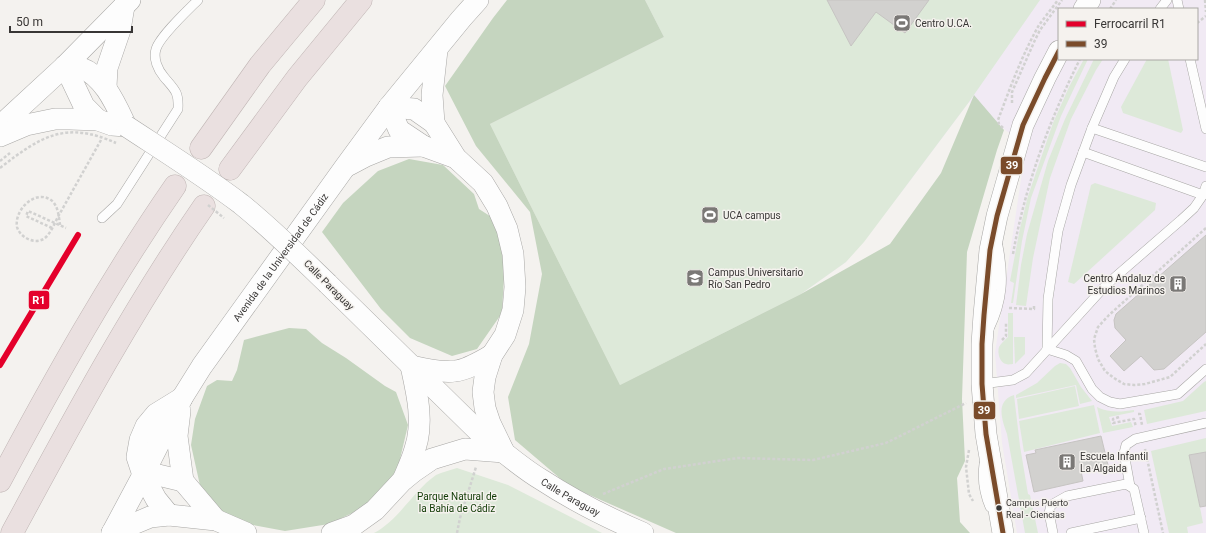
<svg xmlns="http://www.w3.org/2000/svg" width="1206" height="533" font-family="Roboto,sans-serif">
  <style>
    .education { fill: #f1eaf4; fill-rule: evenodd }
    .green { fill: #dde9d9 }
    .forest { fill: #c5d5bf }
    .building { fill: #d2d1cf; stroke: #c6c4c2 }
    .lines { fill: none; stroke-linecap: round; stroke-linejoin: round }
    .service-casing { stroke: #a8a7a5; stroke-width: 10 }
    .tertiary-casing { stroke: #a8a7a5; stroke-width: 22 }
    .motorway-casing { stroke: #bfb4b3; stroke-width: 23 }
    .path { stroke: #d1d1d0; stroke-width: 2.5; stroke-dasharray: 3 2; stroke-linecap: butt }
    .service { stroke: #fdfdfd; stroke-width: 9 }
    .tertiary { stroke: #fdfdfd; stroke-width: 21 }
    .motorway { stroke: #eae0e0; stroke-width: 22 }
    .tertiary-bridge-casing { stroke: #a8a7a5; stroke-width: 22; stroke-linecap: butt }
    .path-bridge { stroke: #d1d1d0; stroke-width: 2.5; stroke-dasharray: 3 2; stroke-linecap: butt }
    .tertiary-bridge { stroke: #fdfdfd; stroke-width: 21 }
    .bus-1-casing { stroke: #f5f2ee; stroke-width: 8 }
    .bus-1 { stroke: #7a4b2a; stroke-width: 5 }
    .rail-1-casing { stroke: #f5f2ee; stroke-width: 9 }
    .rail-1 { stroke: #e4002b; stroke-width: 6 }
    .bus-dot { fill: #383635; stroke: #f5f2ee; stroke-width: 1.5 }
    .labels { text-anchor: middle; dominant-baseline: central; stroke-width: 3; stroke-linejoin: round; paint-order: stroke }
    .bus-label { font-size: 9px; fill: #383635; stroke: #f5f2ee; text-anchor: start }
    .poi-label { font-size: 10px; fill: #383635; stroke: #f5f2ee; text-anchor: start }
    .street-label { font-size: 10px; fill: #383635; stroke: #f5f2ee }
    .park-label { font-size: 10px; fill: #113b06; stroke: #f5f2ee }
    .line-badge { stroke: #f5f2ee; stroke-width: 1.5 }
    .badge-label { font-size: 11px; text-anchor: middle; font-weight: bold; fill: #fff }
  </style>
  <rect width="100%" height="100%" fill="#f4f2ef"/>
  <path class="education" d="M 645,0 L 1206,0 L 1206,533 L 1017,533 L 1002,443 L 995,353 L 1026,146 L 969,102 L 904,189 L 846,262 L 801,294 L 490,124 L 664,37 ZM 1059,9 L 1197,9 L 1197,59 L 1059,59 Z"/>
  <g class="green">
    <polygon points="645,0 1040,0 969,102 864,242 846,262 801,294 620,385 490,124 664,37"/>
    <polygon points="1084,59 1088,59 1061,116 1031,198 1022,241 1013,303 1011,303 1014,283 1010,281 1020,228 1028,196 1053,123 1069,87"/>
    <polygon points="1094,59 1103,59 1096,70 1071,119 1050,178 1033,258 1026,306 1016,305 1021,265 1027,234 1048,161 1065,119"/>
    <polygon points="1147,59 1168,59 1183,130 1181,133 1123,113 1121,107"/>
    <polygon points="1095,183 1156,203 1155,210 1074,284 1068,282 1091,185"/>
    <path d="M 1008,313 L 1013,313 L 1013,364 C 1012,364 1008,365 1006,364 C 1000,363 997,353 999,347 C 1001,343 1005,340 1008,337 Z"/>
    <polygon points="1014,337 1025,337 1025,354 1015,364"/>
    <polygon points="1060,363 1066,364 1070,368 1081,387 1092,401 1080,404 1076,385 1016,398 1016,395 1037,383 1055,366"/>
    <polygon points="1206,381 1206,411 1147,424 1144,410 1183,401 1204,382"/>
    <polygon points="1075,386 1079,406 1019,419 1017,399"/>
    <path d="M 1014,395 L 1020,446 L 1028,494 L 1030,495 L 1038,533 L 1025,533 L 1007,434 C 1002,420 995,401 1014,395 Z"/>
    <polygon points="1094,405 1100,433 1024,452 1019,421"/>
    <path d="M 1097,407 C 1109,413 1121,412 1134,410 L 1134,412 L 1109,417 L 1112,426 L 1131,422 L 1133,427 L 1103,433 Z"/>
    <polygon points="1206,438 1206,452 1190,455 1203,523 1187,527 1188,533 1169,533 1151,451"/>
    <path d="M 457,468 L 508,485 L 602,533 L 374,533 C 399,520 413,491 436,475 C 442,472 451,470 457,468 Z"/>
  </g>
  <g class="forest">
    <polygon points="507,0 645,0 664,37 490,124 620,385 801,294 890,244 941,173 974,95 1004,130 997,150 967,252 962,399 965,461 957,478 960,522 970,533 676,533 569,486 515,440 508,397 529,344 542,274 530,212 476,146 445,86 493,18"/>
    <polygon points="409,159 443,165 474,194 479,209 496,220 505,258 502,313 477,349 452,356 410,338 381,309 322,232 343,203 378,171"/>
    <polygon points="289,328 306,329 322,343 346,358 385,386 396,392 408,425 396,476 365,507 329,524 285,531 248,524 221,512 201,490 191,445 195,419 207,386 217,380 232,381 237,370 244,340"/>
  </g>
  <g class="building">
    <polygon points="827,0 929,0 905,33 876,12 851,46"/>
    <polygon points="1206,235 1206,332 1164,369 1154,370 1141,356 1124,371 1110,356 1126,340 1115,328 1114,320 1116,314"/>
    <polygon points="1101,436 1108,465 1081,471 1083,481 1034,492 1026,455 1036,453 1035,450"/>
    <polygon points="1206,452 1206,506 1200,507 1189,455"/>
  </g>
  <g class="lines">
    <defs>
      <g id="service">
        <polyline points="1177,0 1179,9"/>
        <polyline points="1160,9 1167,0"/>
        <polyline points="1190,59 1206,129"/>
        <polyline points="1092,128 1206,167"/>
        <polyline points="1083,152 1203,195"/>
        <path d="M 102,218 L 117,204 L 178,109 C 179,92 175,90 164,77 C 158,70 153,59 156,49 C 160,36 188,10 198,0"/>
        <path d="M 989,329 C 1003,300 1004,277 998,246"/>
        <polyline points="1047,349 1048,299 1058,231 1071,185 1092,128 1114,77 1125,59"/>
        <polyline points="1047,349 1066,355 1076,361 1092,389 1100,397 1110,402 1120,404 1178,394 1206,369"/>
        <polyline points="982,384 1013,380 1026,373 1106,285 1181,220 1194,208 1203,195 1206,186"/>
        <path d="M 984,464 C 982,479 984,493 990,507"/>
        <polyline points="1130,486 1124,453 1126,445 1135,439 1206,423"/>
        <polyline points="1053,533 1049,513 1051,505 1067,496 1126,484 1134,489 1144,533"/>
        <polyline points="1071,533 1141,518"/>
      </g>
      <g id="tertiary">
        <polyline points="1084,9 1090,0"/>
        <polyline points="65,66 84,106 98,120"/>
        <polyline points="106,87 107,68 120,30 124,6"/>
        <polyline points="389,107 414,109 434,123 456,158 483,183 497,206 507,229 513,254 515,287 513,310 505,335 492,355 485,377 483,392 485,408 490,423 504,452"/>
        <polyline points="389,107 399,130 423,146 456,158"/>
        <polyline points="434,123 432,95 437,50"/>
        <polyline points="0,126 65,66 130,0"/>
        <path d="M 0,136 L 26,125 L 55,119 L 70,119 L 98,120 L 112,125 L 126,126 C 116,105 104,76 81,68 C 76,66 70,67 65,66"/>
        <polyline points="349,165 366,156 388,147 423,146"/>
        <path id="s1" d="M 328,284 L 480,433 C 500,449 520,467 542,480 C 574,501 608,518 643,533"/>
        <path d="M 411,366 C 424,369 442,373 455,371 C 467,370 481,361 492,355"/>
        <polyline points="180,411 177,436 183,481 216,520"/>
        <polyline points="143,475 158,475 183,481"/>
        <path d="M 403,480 C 407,470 412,460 415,449 C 424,422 417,393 411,366"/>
        <polyline points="169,515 156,499 143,475 137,457 140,440 146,426 156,414 182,398"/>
        <path id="s2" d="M 112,533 L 143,475 L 182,398 L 202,366 L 345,167 L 389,107 L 461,19 L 478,0"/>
        <polyline points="112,533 150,517 169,515 216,520 246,533"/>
        <polyline points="332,533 354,525 375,510 402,481 413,472 432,459 465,449 504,452"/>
        <polyline points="1003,533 986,434 982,384 982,344 984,315 990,250 997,216 1023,125 1045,78 1059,51"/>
      </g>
      <g id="motorway">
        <polyline points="201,148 260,65 314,0"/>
        <polyline points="230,169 297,78 361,0"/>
        <path d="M 0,481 C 54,380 110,280 175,186"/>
        <path d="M 12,533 C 72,422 132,310 204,206"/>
      </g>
    </defs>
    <use href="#service" class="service-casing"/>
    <use href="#tertiary" class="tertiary-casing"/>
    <use href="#motorway" class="motorway-casing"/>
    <g class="path">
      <polyline points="1205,0 1206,12"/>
      <polyline points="1110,9 1116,0"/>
      <polyline points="1197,23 1206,16"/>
      <polyline points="1012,103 1012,92 1035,40 1040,30 1062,0"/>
      <path d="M 1003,128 L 999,124 L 998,120 C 1010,88 1022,55 1039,25 C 1045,17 1052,8 1058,0"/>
      <polyline points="0,161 10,153"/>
      <path d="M 60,225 C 59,217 58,205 51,200 C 35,189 14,210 17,227 C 20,238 37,246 46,237 C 52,231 55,222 59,215 L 101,140"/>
      <polyline points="52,228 26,216 28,211 66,228"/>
      <polyline points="1206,228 1109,315 1098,327 1094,339 1095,348 1098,359 1105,371 1114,378 1124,384 1134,385 1145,384 1170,377 1206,344"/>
      <path d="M 1013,254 C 1025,186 1049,121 1080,59"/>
      <polyline points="1009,308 1034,309 1034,306"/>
      <polyline points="1002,340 1006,336 1006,323"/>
      <polyline points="1138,414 1140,414 1142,425"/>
      <polyline points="1119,417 1113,419 1113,423 1134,419 1136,427"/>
      <polyline points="1145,449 1163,533"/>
      <polyline points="969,450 966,467 969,494 973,501"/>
      <polyline points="603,494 664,469 738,458 813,460 886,443 966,403"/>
      <polyline points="457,533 460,518 476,467"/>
    </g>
    <use href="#service" class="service"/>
    <use href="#tertiary" class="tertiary"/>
    <use href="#motorway" class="motorway"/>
    <defs>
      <path id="tertiary-bridge" d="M 126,126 C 164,151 204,176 241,204 C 272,229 300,257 328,284"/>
    </defs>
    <use href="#tertiary-bridge" class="tertiary-bridge-casing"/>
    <g class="path-bridge">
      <path d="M 0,168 C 40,137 65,120 116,143"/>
      <polyline points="208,205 224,218"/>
    </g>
    <use href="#tertiary-bridge" class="tertiary-bridge"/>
    <defs>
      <polyline id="bus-1" points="1003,533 986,434 982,384 982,344 984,315 990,250 997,216 1023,125 1045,78 1059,51"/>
    </defs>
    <use href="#bus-1" class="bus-1-casing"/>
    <use href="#bus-1" class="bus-1"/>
    <defs>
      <polyline id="rail-1" points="0,365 78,235"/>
    </defs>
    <use href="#rail-1" class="rail-1-casing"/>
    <use href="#rail-1" class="rail-1"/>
  </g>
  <defs>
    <symbol id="stadium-square" viewBox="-11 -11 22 22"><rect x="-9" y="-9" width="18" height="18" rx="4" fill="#7a7876" stroke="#f5f2ee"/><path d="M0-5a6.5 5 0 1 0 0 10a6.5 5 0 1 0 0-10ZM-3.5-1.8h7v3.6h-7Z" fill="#fff"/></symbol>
    <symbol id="university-square" viewBox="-11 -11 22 22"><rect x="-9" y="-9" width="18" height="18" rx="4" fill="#7a7876" stroke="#f5f2ee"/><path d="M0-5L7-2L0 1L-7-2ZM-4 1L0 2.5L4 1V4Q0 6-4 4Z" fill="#fff"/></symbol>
    <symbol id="building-square" viewBox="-11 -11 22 22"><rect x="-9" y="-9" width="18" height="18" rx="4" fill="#7a7876" stroke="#f5f2ee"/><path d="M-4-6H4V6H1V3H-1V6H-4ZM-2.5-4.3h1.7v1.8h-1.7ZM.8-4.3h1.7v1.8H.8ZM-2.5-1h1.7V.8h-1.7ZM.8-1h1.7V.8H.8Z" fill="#fff"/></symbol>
  </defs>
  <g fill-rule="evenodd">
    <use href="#stadium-square" x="892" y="13" width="20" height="20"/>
    <use href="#stadium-square" x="700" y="205" width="20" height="20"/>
    <use href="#university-square" x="685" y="268" width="20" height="20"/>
    <use href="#building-square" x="1168" y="274" width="20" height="20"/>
    <use href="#building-square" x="1057" y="452" width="20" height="20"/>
  </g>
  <circle class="bus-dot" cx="999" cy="508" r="3.5"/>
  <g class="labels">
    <g class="bus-label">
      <text x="1006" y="503">Campus Puerto<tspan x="1006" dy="12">Real - Ciencias</tspan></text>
    </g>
    <g class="poi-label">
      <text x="915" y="23">Centro U.CA.</text>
      <text x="723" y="215">UCA campus</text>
      <text x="708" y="272">Campus Universitario<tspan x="708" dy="12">Río San Pedro</tspan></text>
      <text x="1165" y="278" text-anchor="end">Centro Andaluz de<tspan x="1165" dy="12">Estudios Marinos</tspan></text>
      <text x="1080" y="456">Escuela Infantil<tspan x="1080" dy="12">La Algaida</tspan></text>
    </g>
    <g class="street-label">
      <text stroke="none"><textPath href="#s2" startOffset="324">Avenida de la Universidad de Cádiz</textPath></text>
      <text transform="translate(329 285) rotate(45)">Calle Paraguay</text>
      <text stroke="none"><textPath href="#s1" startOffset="324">Calle Paraguay</textPath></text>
    </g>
    <g class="park-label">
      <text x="457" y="496">Parque Natural de<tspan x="457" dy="12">la Bahía de Cádiz</tspan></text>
    </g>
  </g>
  <g class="line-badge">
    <rect x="1000" y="156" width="23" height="19" rx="4" fill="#7a4b2a"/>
    <rect x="28" y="290" width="22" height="20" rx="4" fill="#e4002b"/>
    <rect x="973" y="401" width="23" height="19" rx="4" fill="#7a4b2a"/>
  </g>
  <g class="badge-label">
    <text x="1012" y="169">39</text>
    <text x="39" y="304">R1</text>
    <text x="984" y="414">39</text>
  </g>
  <rect x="1058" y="8" width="140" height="52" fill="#f5f2ee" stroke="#a9a7a4"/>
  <rect x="1066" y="21" width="20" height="6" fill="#e4002b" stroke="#a9a7a4"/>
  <text x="1094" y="28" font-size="12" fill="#383635">Ferrocarril R1</text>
  <rect x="1066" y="41" width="20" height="6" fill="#7a4b2a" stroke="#a9a7a4"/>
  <text x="1094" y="48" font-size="12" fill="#383635">39</text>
  <path d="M10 26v6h122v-6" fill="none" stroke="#383635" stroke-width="2"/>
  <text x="16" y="26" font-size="12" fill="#383635" stroke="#f5f2ee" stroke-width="3" paint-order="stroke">50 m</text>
</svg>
